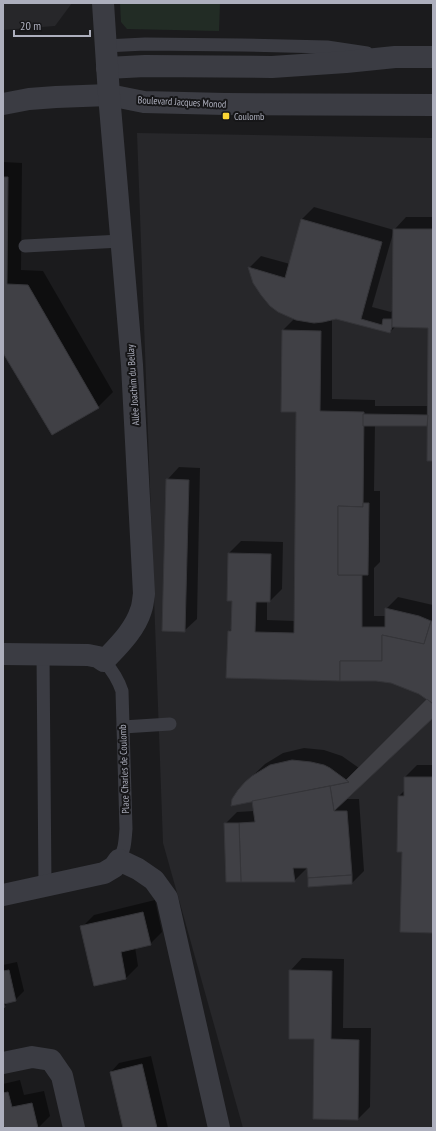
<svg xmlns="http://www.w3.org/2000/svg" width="436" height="1131" font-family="'PT Sans Narrow',sans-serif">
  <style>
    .built { fill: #27272a }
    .green { fill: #222c25 }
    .shadow { fill: #0007; fill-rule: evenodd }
    .building { fill: #404045; stroke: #353539 }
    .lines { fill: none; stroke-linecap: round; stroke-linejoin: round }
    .service { stroke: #3b3c43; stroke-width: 13 }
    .minor { stroke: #3b3c43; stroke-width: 22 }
    .poi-dot { fill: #fcd635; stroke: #161618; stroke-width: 1.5 }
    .labels { text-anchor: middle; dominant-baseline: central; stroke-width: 4; stroke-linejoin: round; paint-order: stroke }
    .street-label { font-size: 10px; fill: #adafbd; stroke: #161618 }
    .poi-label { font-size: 10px; fill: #adafbd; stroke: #161618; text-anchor: start }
  </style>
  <rect width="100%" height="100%" fill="#1b1b1d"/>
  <g class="built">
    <polygon points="3,3 72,3 55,26 3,30"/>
    <polygon points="137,133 433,138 433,1128 243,1128 163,843"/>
  </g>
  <polygon class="green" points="120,3 220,3 219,31 127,29 121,22"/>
  <g class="shadow">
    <polygon points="3,162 22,163 21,270 43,271 113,392 98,407 52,434 3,351"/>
    <path d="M 314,207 L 394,230 L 406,217 L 433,217 L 433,460 L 428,426 L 375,425 L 374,491 L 380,491 L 380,562 L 374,568 L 374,616 L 386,616 L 386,609 L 398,597 L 433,605 L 433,716 L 345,799 L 359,799 L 364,871 L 352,883 L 308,867 L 294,881 L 225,824 L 237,812 L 254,811 L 252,800 L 246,782 L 265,764 L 283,753 L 304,748 L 324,750 L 342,756 L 359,768 L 428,699 L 419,693 L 390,682 L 228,632 L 232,628 L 233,600 L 229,553 L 241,541 L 283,542 L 282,589 L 270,601 L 267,601 L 267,620 L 295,621 L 297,411 L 283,330 L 295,318 L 249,268 L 261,256 L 290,264 L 302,219 ZM 394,230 L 393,309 L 391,312 L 372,307 ZM 336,318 L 390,332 L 396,326 L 429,327 L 429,406 L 375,406 L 375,400 L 332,399 L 332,319 Z"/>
    <polygon points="179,467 200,468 197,619 184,631 167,480"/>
    <polygon points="417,765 433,765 433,932 403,851 399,796 405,790 405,777"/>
    <polygon points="155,900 162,932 150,944 135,947 138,966 126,978 82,927 94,915"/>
    <polygon points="302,958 344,959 343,1028 371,1028 370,1107 358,1119 315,1039 290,971"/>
    <polygon points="17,962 24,991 15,1000 9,1002 3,1007 3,965"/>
    <polygon points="151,1056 168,1128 124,1128 111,1072 119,1063"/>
    <polygon points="20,1080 24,1095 44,1091 50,1116 38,1128 6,1128 5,1125 3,1126 3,1084"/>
  </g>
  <g class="building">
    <polygon points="3,177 8,177 7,284 28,285 99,408 52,435 3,353"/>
    <polygon points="301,219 382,242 361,319 382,325 383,319 392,319 392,327 390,333 336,319 323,322 314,323 296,320 278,312 270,306 261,295 253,283 248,267 285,278"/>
    <polygon points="393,229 433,229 433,461 427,461 428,328 392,327"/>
    <polygon points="282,330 321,331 320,411 364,412 363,507 338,506 338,575 362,575 362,627 385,627 385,608 419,616 431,621 424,644 382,635 382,661 340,661 340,681 226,678 228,631 231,631 232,601 227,601 228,553 271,554 270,602 256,602 255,632 294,633 296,412 281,412"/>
    <polygon points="363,414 428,415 427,426 363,426"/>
    <polygon points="166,479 189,480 185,632 162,631"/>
    <polygon points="363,503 369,503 368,575 338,575 338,506 363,507"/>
    <polygon points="431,621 433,621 433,704 419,694 391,683 376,681 340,681 340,661 382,661 382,635 424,644"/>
    <polygon points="427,699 433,704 433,718 334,811 330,786 349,782 346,780"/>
    <polygon points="292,760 311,762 324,765 330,768 349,782 231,806 232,799 238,790 245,782 252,776 270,765"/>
    <polygon points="404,777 433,777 433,933 400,932 402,852 397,852 398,796 404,796"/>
    <polygon points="330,786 334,811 347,811 352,875 308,878 307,868 293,868 295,882 241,882 239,823 255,822 252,801"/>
    <polygon points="224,823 239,823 241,882 226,882"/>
    <polygon points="352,875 352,884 308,887 308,878"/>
    <polygon points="143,912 151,945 121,952 126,979 94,986 80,926"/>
    <polygon points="9,970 16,1001 4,1004 5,1007 3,1008 3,971"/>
    <polygon points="289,970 332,971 331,1039 359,1040 358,1120 313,1119 314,1039 289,1039"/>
    <polygon points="142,1064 157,1128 123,1128 110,1072"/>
    <polygon points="8,1092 12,1107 32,1103 38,1128 5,1128 4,1126 3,1127 3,1093"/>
  </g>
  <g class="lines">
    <g class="service">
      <polyline points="105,46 145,44 241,45 327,47 367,53"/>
      <polyline points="25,246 121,241"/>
      <polyline points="43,654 45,886"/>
      <path d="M 104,661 C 112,670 118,679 122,691 L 126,829 C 125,840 125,850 119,860"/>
      <polyline points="123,727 170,724"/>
    </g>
    <g class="minor">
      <polyline points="107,68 145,66 272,67 346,62 395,57 433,57"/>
      <polyline points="3,104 29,99 56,97 109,95 144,102 225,104 433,105"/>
      <path d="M 3,654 L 88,655 L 98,657 L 104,661 C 118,646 135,630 141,610 C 143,605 143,599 144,594 L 132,365 L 109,95 L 103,3"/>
      <polyline points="3,895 104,873 114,867 119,860 138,869 154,880 167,898 219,1128"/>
      <polyline points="3,1063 32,1057 51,1060 62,1076 74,1128"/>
    </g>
  </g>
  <rect class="poi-dot" x="222" y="112" width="8" height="8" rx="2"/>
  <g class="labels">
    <g class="street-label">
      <text transform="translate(182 102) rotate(3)">Boulevard Jacques Monod</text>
      <text transform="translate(133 385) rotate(-94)">Allée Joachim du Bellay</text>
      <text transform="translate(124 769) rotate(-92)">Place Charles de Coulomb</text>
    </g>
    <g class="poi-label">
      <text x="234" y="116">Coulomb</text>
    </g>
  </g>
  <rect width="436" height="1131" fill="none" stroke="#adafbd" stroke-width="8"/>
  <path d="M14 30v6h76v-6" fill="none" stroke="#adafbd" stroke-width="2"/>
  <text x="20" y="30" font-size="12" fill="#adafbd" stroke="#161618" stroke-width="3" paint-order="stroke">20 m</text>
</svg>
